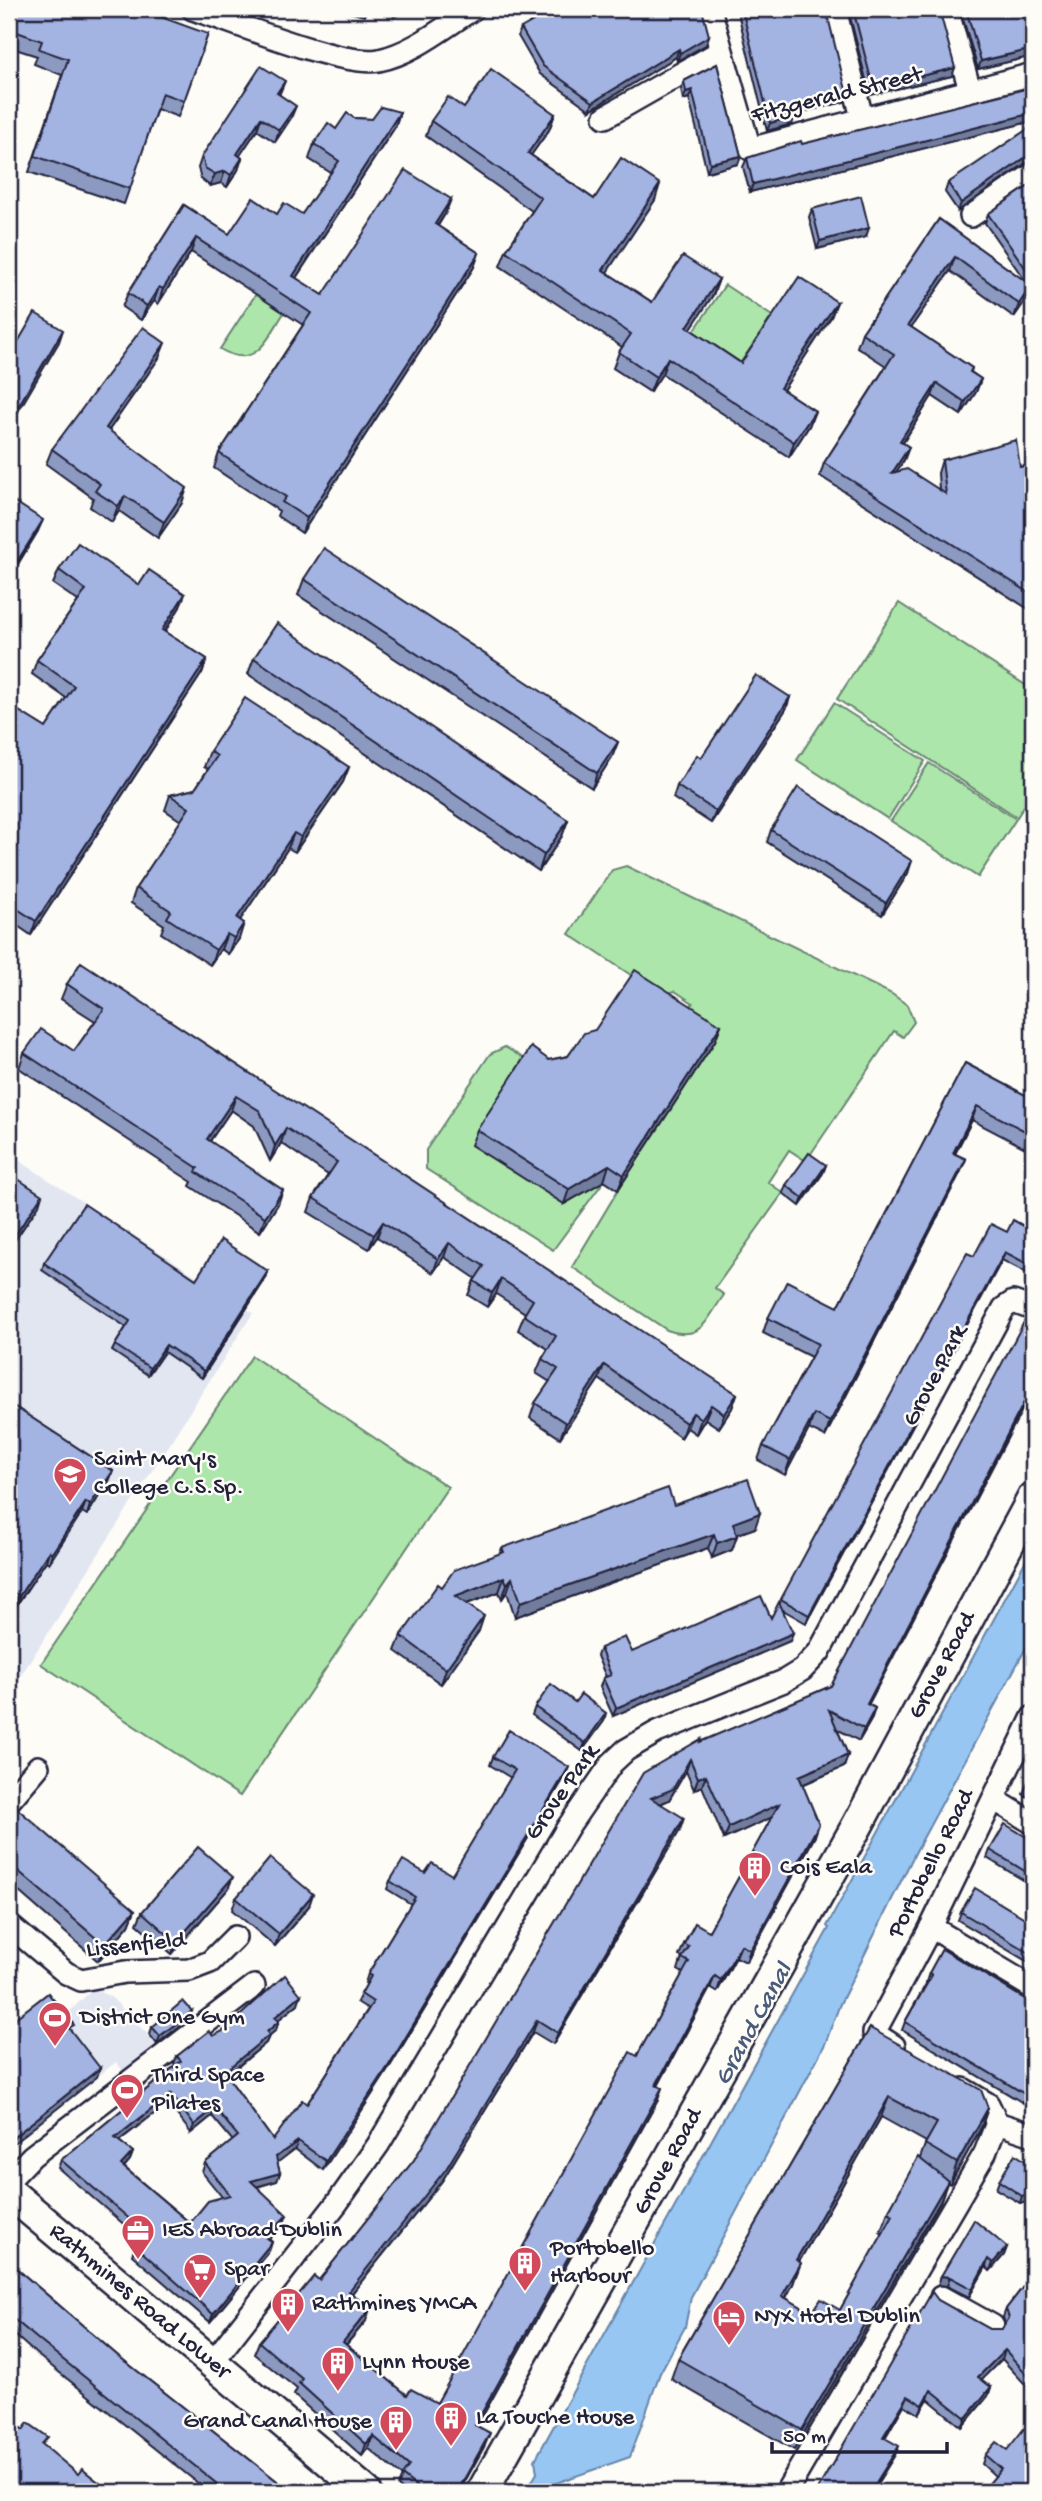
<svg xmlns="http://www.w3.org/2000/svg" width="1042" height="2501" font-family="'Gochi Hand',sans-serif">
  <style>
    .built { fill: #e2e6f1 }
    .green { fill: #ade6aa; stroke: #688472; stroke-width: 2 }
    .water { fill: #97c6f2; stroke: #6884a9; stroke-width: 2 }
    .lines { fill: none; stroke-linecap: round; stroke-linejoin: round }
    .street-casing { stroke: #22223b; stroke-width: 26 }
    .secondary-casing { stroke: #22223b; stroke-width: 35 }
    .street { stroke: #fdfcf7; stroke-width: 21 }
    .secondary { stroke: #fdfcf7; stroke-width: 30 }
    .wall { fill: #8c9ac2; stroke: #22223b; stroke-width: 2; fill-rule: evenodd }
    .shaded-wall { fill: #727d9e; stroke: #22223b; stroke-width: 2 }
    .building { fill: #a3b3e2; stroke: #22223b; stroke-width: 2; fill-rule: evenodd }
    .labels { text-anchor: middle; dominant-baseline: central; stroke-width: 5; stroke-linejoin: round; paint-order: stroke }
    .street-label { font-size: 24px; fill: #22223b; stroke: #fdfcf7 }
    .poi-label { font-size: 24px; fill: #22223b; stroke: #fdfcf7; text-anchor: start }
    .water-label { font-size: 26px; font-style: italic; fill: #4b5b7b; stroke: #fdfcf7 }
  </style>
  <rect width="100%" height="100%" fill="#fdfcf7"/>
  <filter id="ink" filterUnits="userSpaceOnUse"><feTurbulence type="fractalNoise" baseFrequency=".0143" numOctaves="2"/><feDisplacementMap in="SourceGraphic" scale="14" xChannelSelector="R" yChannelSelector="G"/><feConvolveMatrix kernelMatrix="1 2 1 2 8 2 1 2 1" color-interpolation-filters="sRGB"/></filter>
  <g filter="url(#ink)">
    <g class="built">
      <polygon points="9,1154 253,1313 9,1694"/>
      <polygon points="94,1988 112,1998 160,2047 126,2075 116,2062 9,2147 9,2029 50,1997 71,2010"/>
    </g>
    <g class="green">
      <polygon points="725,285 772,316 735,371 688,340"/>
      <path d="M 256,294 L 284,313 C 267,339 256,371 220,349 Z"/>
      <polygon points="899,603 1033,690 1033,792 1017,817 837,699"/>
      <polygon points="834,703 925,761 888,819 797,760"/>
      <polygon points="929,763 1016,819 978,877 891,821"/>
      <path d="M 626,866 L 892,994 L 907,1005 L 914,1022 L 903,1037 L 894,1031 L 806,1161 L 789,1150 L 768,1182 L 783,1193 L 715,1288 L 724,1295 C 706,1320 702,1342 667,1330 L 572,1267 L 618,1190 L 682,1019 L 693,1003 L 675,991 L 661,995 L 569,934 L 612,870 Z"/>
      <polygon points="505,1047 528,1061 604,1181 553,1250 426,1169 426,1150 490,1054"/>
      <polygon points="252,1356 448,1487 240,1796 41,1664"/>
    </g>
    <polygon class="water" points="1033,1547 1033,1635 915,1853 840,2004 825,2044 691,2297 685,2327 660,2373 630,2457 553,2484 548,2492 526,2492 537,2473 535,2460 829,1928 827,1926"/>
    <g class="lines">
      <defs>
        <g id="street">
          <path d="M 193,9 C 234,22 341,67 379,60 C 413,53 444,27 473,9"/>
          <polyline points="710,9 750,149 1033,74"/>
          <polyline points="835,9 862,118"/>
          <polyline points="947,9 970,90"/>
          <polyline points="605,117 721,51"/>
          <polyline points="971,216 1033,174"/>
          <polyline points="995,1800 1033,1823"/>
          <polyline points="9,1801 38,1767"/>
          <polyline points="9,1925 66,1973 81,1980 125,1972 189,1970 210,1962 235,1937"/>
          <polyline points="931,1927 1033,1988"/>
          <polyline points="894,2046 874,2033 931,1927 1033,1717"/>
          <polyline points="963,2089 988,2104 997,2123 1033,2135"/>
          <polyline points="9,2180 32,2156 254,1986"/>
          <polyline points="941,2297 993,2326"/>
          <polyline points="211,2364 337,2203 378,2145 568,1827 612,1763 626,1750 657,1732 784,1681 802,1670 819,1652 1004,1308 1013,1302 1033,1309"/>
          <polyline points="786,2492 985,2153 997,2123"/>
        </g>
        <g id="secondary">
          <polyline points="9,2192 366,2492"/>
          <polyline points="482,2492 857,1826 1033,1498"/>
        </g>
      </defs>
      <use href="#street" class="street-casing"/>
      <use href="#secondary" class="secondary-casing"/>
      <use href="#street" class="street"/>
      <use href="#secondary" class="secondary"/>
    </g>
    <g class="wall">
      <polygon points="338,9 367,9 364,16"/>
      <polygon points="389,9 407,9 394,17"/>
      <polygon points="737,9 826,9 844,102 794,114 795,116 792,124 767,131"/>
      <polygon points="848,9 939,9 952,76 870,95"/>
      <polygon points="960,9 1033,9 1033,56 978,69"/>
      <polygon points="9,24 208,34 178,117 157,109 124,204 29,172 62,75 34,64 37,56 9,47"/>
      <polygon points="521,28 706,45 677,61 676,57 590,110 540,74 518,36"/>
      <polygon points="717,64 741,156 738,164 707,172 689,98 683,100 681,89 684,81"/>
      <polygon points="1033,87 1033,121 750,192 743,167 747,158"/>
      <polygon points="280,93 279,95 291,118 275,142 257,130 239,156 242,158 238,170 227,187 221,183 210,186 201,179 198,168 202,156"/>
      <polygon points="464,108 555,114 549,130 531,155 594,199 655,200 606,272 652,302 719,279 713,295 690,329 741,363 837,302 831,317 783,390 815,411 809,426 789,457 662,374 650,392 613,368 619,352 622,347 500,266 506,251 532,211 426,136 431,121"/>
      <polygon points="400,112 395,127 296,278 323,295 451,199 445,214 438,226 479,253 474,267 302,533 277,516 279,511 214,468 219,453 303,325 191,252 158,304 154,301 141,320 122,307 128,293 184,205 229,234 277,214 302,214 331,173 309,159 314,144 354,118 372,119"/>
      <polygon points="1026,163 958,211 945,192 948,183"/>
      <polygon points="1033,183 1033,286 1031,288 1028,285 1028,290 1023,304 1014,317 950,271 911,327 972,368 971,372 981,379 976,392 961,415 932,396 903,443 909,447 904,460 896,472 939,490 938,473 942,460 1020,467 1033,464 1033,612 820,476 824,463 886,366 857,347 862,333 939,219 1026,282 985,223 988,214"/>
      <polygon points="812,209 866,237 817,249 809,217"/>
      <polygon points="159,358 109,430 182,503 158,538 119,511 112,522 90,507 93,498 46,464 52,449"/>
      <polygon points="9,498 38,531 13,572 9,569"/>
      <polygon points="59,570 139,585 180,607 165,632 207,659 202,673 31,935 9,920 9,705 46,728 66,698 32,674 37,660 78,601 53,584"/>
      <polygon points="304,579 618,742 612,757 592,788 298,595"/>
      <polygon points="254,658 568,820 562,836 539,871 248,674"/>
      <polygon points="790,697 786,709 711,823 673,798 677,786 701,758"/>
      <polygon points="210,751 349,767 343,782 295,852 288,848 240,920 239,939 228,954 221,949 210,965 161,933 164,925 131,903 136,888 181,821 165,810 170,795 195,789 208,769 204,767"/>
      <polygon points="771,830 908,873 882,915 767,842"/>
      <polygon points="67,984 737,1394 732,1408 719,1428 705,1419 696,1434 687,1428 681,1438 599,1379 560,1438 530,1418 535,1403 550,1382 536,1373 542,1359 548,1349 518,1330 525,1313 496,1294 487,1307 468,1295 475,1278 444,1257 433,1273 377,1237 369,1249 308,1212 313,1198 328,1175 281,1143 270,1161 254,1126 231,1110 210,1141 278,1204 260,1232 190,1186 192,1182 19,1068 24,1053 74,1051 95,1021 61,999"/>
      <polygon points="721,1025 715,1041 618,1190 604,1181 564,1204 471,1145 477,1130 549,1060 568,1056 595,1030"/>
      <polygon points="965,1063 1033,1099 1033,1152 972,1120 955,1154 966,1159 960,1173 825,1437 809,1429 785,1475 758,1460 763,1446 811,1357 763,1333 768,1318 838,1307"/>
      <polygon points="826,1165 823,1173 800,1206 783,1193 786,1185"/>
      <polygon points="1033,1231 1033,1276 1002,1260 806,1623 783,1610 790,1641 613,1716 600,1687 603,1678 606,1677 597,1656 600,1648 632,1652 771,1618 974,1256 1007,1232"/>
      <polygon points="44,1263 196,1279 268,1271 266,1278 202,1378 164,1352 148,1375 112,1351 115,1345 126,1327 42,1270"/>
      <path d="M 1033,1324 L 1033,1389 L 868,1704 L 875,1708 L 871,1720 L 859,1741 L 837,1729 L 848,1755 L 844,1767 L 802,1785 L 815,1836 L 746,1962 L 736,1957 L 717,1992 L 710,1988 L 658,2086 L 658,2100 L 477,2426 L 485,2445 L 459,2492 L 405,2492 L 398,2486 L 402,2476 L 368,2448 L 362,2456 L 294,2395 L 297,2389 L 254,2354 L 259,2342 L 319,2280 L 414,2160 L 700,1742 L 831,1686 ZM 686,1771 L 694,1790 L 702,1786 L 724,1839 L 772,1817 L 709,1931 L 684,1944 L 679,1956 L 682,1957 L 678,1970 L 683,1973 L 637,2056 L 437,2403 L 407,2395 L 346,2345 L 366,2321 L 352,2293 L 442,2181 L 533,2032 L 553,2044 L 680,1830 L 660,1804 L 669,1800 Z"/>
      <polygon points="9,1403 113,1471 109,1481 87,1515 82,1512 49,1563 46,1561 16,1606 9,1602"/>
      <polygon points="674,1505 755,1528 737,1534 732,1550 712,1558 708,1548 515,1617 507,1592 502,1599 499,1592 467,1604 479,1631 441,1684 395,1651 401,1636 442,1587 500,1553 502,1548"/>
      <polygon points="535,1707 604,1721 582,1751 532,1715"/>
      <path d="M 493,1757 L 566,1775 L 386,2073 L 323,2170 L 295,2149 L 277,2162 L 280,2173 L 277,2181 L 257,2187 L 284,2223 L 269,2239 L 272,2242 L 269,2251 L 210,2322 L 132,2255 L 135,2246 L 141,2239 L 58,2168 L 61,2160 L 175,2066 L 174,2064 L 177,2056 L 213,2036 L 298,2004 L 278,2020 L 276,2030 L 269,2036 L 266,2043 L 227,2076 L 273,2140 L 307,2104 L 368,2009 L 357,2002 L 361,1994 L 367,1984 L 365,1983 L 368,1974 L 411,1904 L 387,1889 L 390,1881 L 425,1873 L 452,1875 L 511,1778 L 490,1765 ZM 168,2103 L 191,2133 L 212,2116 L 233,2141 L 205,2163 L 202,2172 L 222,2197 L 190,2223 L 124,2167 L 130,2160 L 133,2152 L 119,2141 Z"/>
      <polygon points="1033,1773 1033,1800 1023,1794 1026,1786"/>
      <polygon points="9,1808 135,1910 129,1925 98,1961 9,1883"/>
      <polygon points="1033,1841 1033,1886 987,1858 990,1850"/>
      <polygon points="228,1889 172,1954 137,1924 142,1912"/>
      <polygon points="236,1898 309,1906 275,1946 232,1910"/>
      <polygon points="961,1912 1033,1923 1033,1965 958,1920"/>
      <polygon points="929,1973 1033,2004 1033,2109 902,2030 905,2022 927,1982 926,1982"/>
      <polygon points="189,2019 157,2044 150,2035 152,2027"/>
      <path d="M 870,2028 L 988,2108 L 981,2128 L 950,2184 L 947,2182 L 940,2202 L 794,2450 L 671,2379 L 678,2359 ZM 881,2117 L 926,2142 L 920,2158 L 888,2212 L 880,2232 L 883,2234 L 840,2310 L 812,2313 L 786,2298 L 793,2284 L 799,2262 Z"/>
      <polygon points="1033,2166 1033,2203 1020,2203 996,2189 999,2181"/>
      <polygon points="1007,2247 1004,2255 990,2271 986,2267 969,2297 947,2286 938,2285 941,2276"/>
      <polygon points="9,2262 117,2355 291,2492 209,2492 35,2353 9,2330"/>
      <polygon points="1033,2274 1033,2393 1002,2359 981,2379 991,2387 988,2396 962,2427 928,2399 919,2414 904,2405 885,2438 895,2455 816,2492 938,2300 990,2329 1002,2329 1005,2324 1003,2317 1006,2309"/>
      <polygon points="1007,2450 1033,2492 995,2476 982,2464 985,2455"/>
    </g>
    <g class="shaded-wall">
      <polygon points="396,9 407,9 394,17"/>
      <polygon points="709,36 706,45 677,61 680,53"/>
      <polygon points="679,49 676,57 590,110 593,102"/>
      <polygon points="1033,49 1033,56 978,69 981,61"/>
      <polygon points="955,68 952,76 870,95 873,87"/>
      <polygon points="285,81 280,93 272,105 277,93"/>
      <polygon points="692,90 689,98 683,100 686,92"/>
      <polygon points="847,94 844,102 790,115 793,107"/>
      <polygon points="296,106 291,118 275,142 279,130"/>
      <polygon points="400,112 395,127 288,290 293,276"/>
      <polygon points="1033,113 1033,121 750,192 753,184"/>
      <polygon points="555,114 549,130 522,168 528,153"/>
      <polygon points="795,116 792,124 767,131 770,123"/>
      <polygon points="261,118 257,130 233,166 237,154"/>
      <polygon points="1033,154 1033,163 1026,163 958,211 961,203 1029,155"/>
      <polygon points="741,156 738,164 707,172 710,163"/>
      <polygon points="242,158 238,170 227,187 231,175"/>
      <polygon points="225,171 221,183 210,186 215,174"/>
      <polygon points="660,184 655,200 598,286 603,270"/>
      <polygon points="451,199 445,214 429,238 435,224"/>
      <polygon points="869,228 866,237 817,249 820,241"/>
      <polygon points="196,238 191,252 158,304 163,289"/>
      <polygon points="479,253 474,267 302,533 307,518"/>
      <polygon points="955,257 950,271 903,339 908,325"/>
      <polygon points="719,279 713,295 682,342 687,327"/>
      <polygon points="159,287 154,301 141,320 147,306"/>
      <polygon points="1028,290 1023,304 1014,317 1019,304"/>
      <polygon points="837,302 831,317 774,404 780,388"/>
      <polygon points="63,330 59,342 9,427 9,422"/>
      <polygon points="165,343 159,358 100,443 106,428"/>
      <polygon points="668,358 662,374 650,392 656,377"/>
      <polygon points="981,379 976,392 961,415 965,402"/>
      <polygon points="937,383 932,396 895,455 900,441"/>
      <polygon points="815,411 809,426 789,457 794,442"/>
      <polygon points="909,447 904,460 887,486 892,473"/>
      <polygon points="187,488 182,503 158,538 164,522"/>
      <polygon points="125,496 119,511 112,522 118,506"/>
      <polygon points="43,520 38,531 13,572 18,560"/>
      <polygon points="185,594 180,607 157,643 162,630"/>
      <polygon points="207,659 202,673 31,935 36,921"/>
      <polygon points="790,697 786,709 711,823 716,811"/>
      <polygon points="618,742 612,757 592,788 597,773"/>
      <polygon points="349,767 343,782 295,852 301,837"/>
      <polygon points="568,820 562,836 539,871 544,855"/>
      <polygon points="294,833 288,848 231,934 237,918"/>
      <polygon points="912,861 908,873 882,915 886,903"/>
      <polygon points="244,923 239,939 228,954 234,938"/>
      <polygon points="227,934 221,949 210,965 216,950"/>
      <polygon points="721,1025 715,1041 618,1190 624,1175"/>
      <polygon points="236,1096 231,1110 201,1154 207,1139"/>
      <polygon points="977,1106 972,1120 948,1167 953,1153"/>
      <polygon points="286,1128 281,1143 270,1161 275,1146"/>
      <polygon points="966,1159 960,1173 825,1437 830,1422"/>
      <polygon points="609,1165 604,1181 564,1204 569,1189"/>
      <polygon points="826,1165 823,1173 800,1206 803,1198"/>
      <polygon points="283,1190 278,1204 260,1232 265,1217"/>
      <polygon points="42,1195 39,1205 9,1249 9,1244"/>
      <polygon points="383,1222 377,1237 369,1249 374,1235"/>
      <polygon points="449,1243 444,1257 433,1273 438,1259"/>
      <polygon points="1005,1252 1002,1260 806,1623 809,1615"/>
      <polygon points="268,1271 266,1278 202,1378 204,1371"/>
      <polygon points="501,1279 496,1294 487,1307 492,1293"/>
      <polygon points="166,1345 164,1352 148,1375 150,1368"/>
      <polygon points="604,1365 599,1379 560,1438 566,1423"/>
      <polygon points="1033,1385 1033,1389 863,1715 867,1704"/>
      <polygon points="737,1394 732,1408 719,1428 724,1414"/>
      <polygon points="711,1405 705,1419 696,1434 701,1419"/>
      <polygon points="693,1413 687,1428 681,1438 686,1423"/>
      <polygon points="814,1414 809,1429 785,1475 790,1460"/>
      <polygon points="113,1471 109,1481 87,1515 90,1505"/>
      <polygon points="86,1502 82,1512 49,1563 52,1553"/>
      <polygon points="760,1513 755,1528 727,1538 733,1523"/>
      <polygon points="714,1534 708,1548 515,1617 521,1602"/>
      <polygon points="737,1536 732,1550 712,1558 717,1543"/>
      <polygon points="49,1551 46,1561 16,1606 19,1596"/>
      <polygon points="504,1577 499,1592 450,1610 455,1596"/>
      <polygon points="512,1578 507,1592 502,1599 507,1584"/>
      <polygon points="484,1616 479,1631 441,1684 446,1669"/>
      <polygon points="793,1633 790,1641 613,1716 616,1708"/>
      <polygon points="875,1708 871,1720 859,1741 864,1729"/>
      <polygon points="606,1713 604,1721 582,1751 585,1743"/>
      <polygon points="848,1755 844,1767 794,1788 799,1776"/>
      <polygon points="690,1759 686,1771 669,1800 646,1810 651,1798"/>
      <polygon points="569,1767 566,1775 386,2073 323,2170 326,2161"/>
      <polygon points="706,1775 702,1786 694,1790 698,1778"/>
      <polygon points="779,1804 775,1816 724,1839 729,1827"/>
      <polygon points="684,1818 680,1830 553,2044 558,2033"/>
      <polygon points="819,1824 815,1836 746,1962 750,1950"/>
      <polygon points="233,1877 228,1889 172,1954 176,1942"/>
      <polygon points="313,1894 309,1906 275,1946 279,1934"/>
      <polygon points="135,1910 129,1925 98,1961 104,1945"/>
      <polygon points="741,1945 736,1957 717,1992 721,1980"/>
      <polygon points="715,1976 710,1988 652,2097 656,2085"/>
      <polygon points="301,1995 298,2004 272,2025 275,2017"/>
      <polygon points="192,2011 189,2019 157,2044 160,2036"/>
      <polygon points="537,2020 533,2032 442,2181 345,2302 349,2291"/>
      <polygon points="279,2021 276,2030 269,2036 266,2043 221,2080 224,2072 267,2032"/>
      <polygon points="100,2068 97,2077 9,2147 10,2140"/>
      <polygon points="662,2088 658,2100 471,2437 475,2425"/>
      <polygon points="171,2094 168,2103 112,2146 115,2138"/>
      <polygon points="889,2097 881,2117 788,2281 796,2260"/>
      <polygon points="215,2108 212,2116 191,2133 194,2125"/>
      <polygon points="988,2108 981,2128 950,2184 957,2163"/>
      <polygon points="298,2141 295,2149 273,2166 276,2157"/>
      <polygon points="133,2152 130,2160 118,2174 121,2165"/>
      <polygon points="280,2173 277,2181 248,2189 251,2181"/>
      <polygon points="948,2181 940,2202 794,2450 802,2430"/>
      <polygon points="1022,2196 1033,2196 1033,2203 1020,2203"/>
      <polygon points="287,2215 284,2223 263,2245 266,2237"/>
      <polygon points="272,2242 269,2251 210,2322 213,2314"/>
      <polygon points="1007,2247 1004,2255 990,2271 993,2263"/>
      <polygon points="988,2259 986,2267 969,2297 972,2289"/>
      <polygon points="801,2263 793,2284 775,2317 782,2296"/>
      <polygon points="941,2276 950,2277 947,2286 938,2285"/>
      <polygon points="370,2309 366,2321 338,2354 343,2342"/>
      <polygon points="1005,2350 1002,2359 975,2386 978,2377"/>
      <polygon points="991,2387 988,2396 962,2427 966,2418"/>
      <polygon points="931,2390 928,2399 919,2414 923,2405"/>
      <polygon points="908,2396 904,2405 880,2446 883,2437"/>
      <polygon points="490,2433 485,2445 459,2492 457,2492"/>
      <polygon points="373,2436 368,2448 362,2456 366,2444"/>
      <polygon points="899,2446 895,2455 872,2492 870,2492"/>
    </g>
    <g class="building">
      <polygon points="14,9 139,9 208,34 184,101 162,93 130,189 35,156 68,59 39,49 42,41 9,29 9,24"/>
      <polygon points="554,9 702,9 709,36 680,53 679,49 593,102 543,66 521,28"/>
      <polygon points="742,9 826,9 847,94 793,107 795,116 770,123"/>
      <polygon points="853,9 939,9 955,68 873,87"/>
      <polygon points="966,9 1033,9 1033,49 981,61"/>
      <polygon points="717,64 741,156 710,163 692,90 686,92 684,81"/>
      <polygon points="261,66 285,81 277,93 296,106 279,130 261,118 237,154 242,158 231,175 225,171 215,174 205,168 202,156"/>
      <polygon points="491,69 555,114 528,153 594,199 621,158 660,184 603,270 652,302 683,256 719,279 687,327 741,363 799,277 837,302 780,388 815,411 794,442 668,358 656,377 619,352 631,334 506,251 541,198 431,121 448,97 464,108"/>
      <polygon points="1033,87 1033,113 753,184 747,158 801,141 802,144"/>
      <polygon points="381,107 400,112 293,276 323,295 405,170 451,199 435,224 479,253 307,518 282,502 286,497 219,453 311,313 196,238 163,289 159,287 147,306 128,293 184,205 229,234 253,198 277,214 284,203 302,214 339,161 314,144 328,123 336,129 347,113 354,118 372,119"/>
      <polygon points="1032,126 1033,154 1029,155 961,203 948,183"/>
      <polygon points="1033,183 1033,279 988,214"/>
      <polygon points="861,196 869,228 820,241 812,209"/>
      <polygon points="939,219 1028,283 1028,290 1019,304 955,257 908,325 972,368 970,372 981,379 965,402 937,383 900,441 909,447 892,473 907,469 946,494 942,460 1016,440 1020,467 1033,464 1033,595 824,463 894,354 862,333"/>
      <polygon points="35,313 63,330 9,422 9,357"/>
      <polygon points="143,327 165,343 106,428 187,488 164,522 125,496 118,506 95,491 100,484 52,449"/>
      <polygon points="9,498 43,520 18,560 9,554"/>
      <polygon points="78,543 139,585 149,570 185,594 162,630 207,659 36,921 10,904 14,898 9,894 9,705 46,728 74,686 37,660 86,590 59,570"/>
      <polygon points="324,548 618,742 597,773 304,579"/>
      <polygon points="277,623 568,820 544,855 254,658"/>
      <polygon points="756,675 790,697 716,811 677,786 697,755 701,758"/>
      <polygon points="245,698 349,767 301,837 294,833 237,918 244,923 234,938 227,934 216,950 167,918 171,911 136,888 189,808 170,795 195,789 217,756 210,751"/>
      <polygon points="798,787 912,861 886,903 771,830"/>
      <polygon points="81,962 737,1394 724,1414 711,1405 701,1419 693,1413 686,1423 604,1365 566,1423 535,1403 558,1369 542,1359 556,1336 524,1315 533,1300 501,1279 492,1293 474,1281 484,1266 449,1243 438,1259 383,1222 374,1235 313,1198 337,1162 286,1128 275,1146 260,1111 236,1096 207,1139 283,1190 265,1217 196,1172 198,1168 24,1053 41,1029 74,1051 104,1009 67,984"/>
      <polygon points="635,970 721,1025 624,1175 609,1165 569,1189 477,1130 531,1047 549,1060 568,1056 584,1033 595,1030"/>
      <polygon points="965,1063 1033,1099 1033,1135 977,1106 953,1153 966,1159 830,1422 814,1414 790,1460 763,1446 818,1344 768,1318 787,1281 838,1307"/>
      <polygon points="809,1153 826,1165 803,1198 786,1185"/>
      <polygon points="9,1173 42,1195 9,1244"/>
      <polygon points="84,1204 196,1279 221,1240 268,1271 204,1371 166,1345 150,1368 115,1345 130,1321 44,1263"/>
      <polygon points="1013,1220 1033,1231 1033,1267 1005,1252 809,1615 781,1599 967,1253 974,1256 991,1224 1007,1232"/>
      <path d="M 1025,1320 L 1033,1324 L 1033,1385 L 867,1704 L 875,1708 L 864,1729 L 829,1710 L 848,1755 L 799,1776 L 819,1824 L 750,1950 L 741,1945 L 721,1980 L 715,1976 L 656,2085 L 662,2088 L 475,2425 L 490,2433 L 462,2483 L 457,2492 L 423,2492 L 402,2475 L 409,2466 L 373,2436 L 366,2444 L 299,2383 L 302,2379 L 259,2342 L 314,2276 L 319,2280 L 414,2160 L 643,1773 L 701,1739 L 700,1742 L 831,1686 ZM 690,1759 L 698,1778 L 706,1775 L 729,1827 L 779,1804 L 709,1931 L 695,1923 L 684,1944 L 689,1947 L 682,1958 L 689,1962 L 637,2056 L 630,2052 L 437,2403 L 411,2389 L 407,2395 L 343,2342 L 370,2309 L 349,2291 L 446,2169 L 537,2020 L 558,2033 L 684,1818 L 651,1798 L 673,1789 Z"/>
      <polygon points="9,1403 113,1471 90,1505 86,1502 52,1553 49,1551 19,1596 9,1589"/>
      <polygon points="748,1479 760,1513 733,1523 737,1536 717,1543 714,1534 521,1602 512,1578 507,1584 504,1577 455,1596 484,1616 446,1669 401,1636 438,1584 442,1587 454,1570 504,1552 502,1548 668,1488 674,1505"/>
      <polygon points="761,1596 771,1618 779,1602 793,1633 616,1708 603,1678 611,1675 600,1648 625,1637 632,1652"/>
      <polygon points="551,1684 575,1702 581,1694 606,1713 585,1743 535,1707"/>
      <path d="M 509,1730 L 569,1767 L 389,2065 L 326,2161 L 298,2141 L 276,2157 L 280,2173 L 251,2181 L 287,2215 L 266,2237 L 272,2242 L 213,2314 L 135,2246 L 146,2233 L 61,2160 L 181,2061 L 177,2056 L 209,2031 L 213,2036 L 223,2031 L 285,1975 L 301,1995 L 275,2017 L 279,2021 L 267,2032 L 269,2035 L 224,2072 L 273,2140 L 302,2100 L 307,2104 L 373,2002 L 361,1994 L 371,1976 L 368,1974 L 415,1897 L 390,1881 L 403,1860 L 425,1873 L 432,1863 L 452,1875 L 515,1770 L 493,1757 ZM 171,2094 L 194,2125 L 215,2108 L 238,2136 L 205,2163 L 230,2195 L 208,2201 L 190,2223 L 121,2165 L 133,2152 L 115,2138 Z"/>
      <polygon points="1033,1773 1033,1790 1026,1786"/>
      <polygon points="12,1804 135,1910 104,1945 9,1863 9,1808"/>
      <polygon points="1005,1824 1033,1841 1033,1876 990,1850"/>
      <polygon points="198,1847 233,1877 176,1942 142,1912"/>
      <polygon points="270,1858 313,1894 279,1934 236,1898"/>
      <polygon points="975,1888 1033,1923 1033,1955 961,1912"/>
      <polygon points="942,1949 1033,2004 1033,2099 905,2022 932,1975 929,1973"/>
      <polygon points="48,1993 74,2025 69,2028 100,2068 10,2140 9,2139 9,2023"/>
      <polygon points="183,2001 192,2011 160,2036 152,2027"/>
      <polygon points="870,2028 981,2090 988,2108 957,2163 925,2144 937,2123 889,2097 796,2260 801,2263 782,2296 812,2313 821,2299 840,2310 893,2215 888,2212 918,2157 948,2181 802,2430 678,2359"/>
      <polygon points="1015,2154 1033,2166 1033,2196 1022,2196 999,2181"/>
      <polygon points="974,2220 1007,2247 993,2263 988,2259 972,2289 950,2277 941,2276"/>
      <polygon points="9,2262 117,2355 291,2492 227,2492 40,2341 9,2315"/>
      <polygon points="1033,2274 1033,2381 1005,2350 978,2377 991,2387 966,2418 931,2390 923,2405 908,2396 883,2437 899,2446 870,2492 816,2492 932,2292 938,2300 990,2329 1002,2329 1009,2318 1006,2309"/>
      <polygon points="9,2417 23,2430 28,2423 48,2437 42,2444 78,2474 82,2469 101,2484 99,2487 107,2492 41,2492 39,2491 38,2492 9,2492"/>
      <polygon points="1031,2420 1033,2422 1033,2492 982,2492 1001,2469 985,2455 996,2442 1007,2450"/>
    </g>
  </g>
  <defs>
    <symbol id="school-pin" viewBox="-11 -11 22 30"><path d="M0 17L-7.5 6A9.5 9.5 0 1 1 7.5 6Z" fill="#d1495b" stroke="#fdfcf7"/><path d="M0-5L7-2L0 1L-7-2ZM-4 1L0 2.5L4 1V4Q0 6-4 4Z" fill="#fff"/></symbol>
    <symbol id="building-pin" viewBox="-11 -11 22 30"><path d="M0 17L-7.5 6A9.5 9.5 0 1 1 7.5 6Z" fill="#d1495b" stroke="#fdfcf7"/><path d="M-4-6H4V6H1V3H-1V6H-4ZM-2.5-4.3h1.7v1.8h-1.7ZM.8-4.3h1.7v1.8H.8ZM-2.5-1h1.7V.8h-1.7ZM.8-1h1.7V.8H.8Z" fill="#fff"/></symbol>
    <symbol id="stadium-pin" viewBox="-11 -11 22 30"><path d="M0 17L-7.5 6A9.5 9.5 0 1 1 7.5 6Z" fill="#d1495b" stroke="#fdfcf7"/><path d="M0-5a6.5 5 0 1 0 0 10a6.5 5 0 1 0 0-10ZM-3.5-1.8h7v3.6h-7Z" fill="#fff"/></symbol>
    <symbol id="office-pin" viewBox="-11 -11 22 30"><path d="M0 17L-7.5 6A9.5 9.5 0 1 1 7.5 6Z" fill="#d1495b" stroke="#fdfcf7"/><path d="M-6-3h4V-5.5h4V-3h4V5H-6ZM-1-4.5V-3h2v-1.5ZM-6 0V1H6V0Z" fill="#fff"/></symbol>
    <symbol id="supermarket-pin" viewBox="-11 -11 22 30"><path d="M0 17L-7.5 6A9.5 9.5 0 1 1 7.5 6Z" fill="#d1495b" stroke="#fdfcf7"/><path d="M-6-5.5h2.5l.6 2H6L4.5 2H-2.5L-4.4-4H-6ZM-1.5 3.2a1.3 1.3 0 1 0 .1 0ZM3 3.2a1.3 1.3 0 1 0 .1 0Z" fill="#fff"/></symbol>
    <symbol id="hotel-pin" viewBox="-11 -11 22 30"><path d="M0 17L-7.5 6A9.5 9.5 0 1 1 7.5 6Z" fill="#d1495b" stroke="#fdfcf7"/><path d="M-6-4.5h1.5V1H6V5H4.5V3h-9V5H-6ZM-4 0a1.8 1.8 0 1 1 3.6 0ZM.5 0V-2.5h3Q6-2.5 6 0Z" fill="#fff"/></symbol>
  </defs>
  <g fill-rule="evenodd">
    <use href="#school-pin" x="51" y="1455" width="38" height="52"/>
    <use href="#building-pin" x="736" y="1849" width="38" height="52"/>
    <use href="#stadium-pin" x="36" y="1999" width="38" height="52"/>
    <use href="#stadium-pin" x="108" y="2071" width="38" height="52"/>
    <use href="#office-pin" x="119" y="2212" width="38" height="52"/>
    <use href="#building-pin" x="506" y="2244" width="38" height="52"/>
    <use href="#supermarket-pin" x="181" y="2251" width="38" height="52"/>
    <use href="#building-pin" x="269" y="2285" width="38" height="52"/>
    <use href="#hotel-pin" x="710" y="2298" width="38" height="52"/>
    <use href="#building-pin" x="319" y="2344" width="38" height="52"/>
    <use href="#building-pin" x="432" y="2399" width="38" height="52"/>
    <use href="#building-pin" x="377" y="2403" width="38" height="52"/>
  </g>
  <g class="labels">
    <g class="street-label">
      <text transform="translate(837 96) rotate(-14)">Fitzgerald Street</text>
      <text transform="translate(936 1376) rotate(-62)">Grove Park</text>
      <text transform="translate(943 1666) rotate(-62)">Grove Road</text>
      <text transform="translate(563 1793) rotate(-55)">Grove Park</text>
      <text transform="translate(932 1864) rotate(-63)">Portobello Road</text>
      <text transform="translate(136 1946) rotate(-6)">Lissenfield</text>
      <text transform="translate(669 2162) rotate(-61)">Grove Road</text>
      <text transform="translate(139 2302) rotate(40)">Rathmines Road Lower</text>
    </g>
    <g class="poi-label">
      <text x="94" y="1460">Saint Mary's<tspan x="94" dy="28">College C.S.Sp.</tspan></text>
      <text x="780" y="1868">Cois Eala</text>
      <text x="80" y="2018">District One Gym</text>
      <text x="152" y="2076">Third Space<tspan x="152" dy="28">Pilates</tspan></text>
      <text x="162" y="2231">IES Abroad Dublin</text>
      <text x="550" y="2249">Portobello<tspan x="550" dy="28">Harbour</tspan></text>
      <text x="224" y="2270">Spar</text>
      <text x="312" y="2304">Rathmines YMCA</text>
      <text x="754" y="2317">NYX Hotel Dublin</text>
      <text x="362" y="2363">Lynn House</text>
      <text x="476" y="2418">La Touche House</text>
      <text x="372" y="2422" text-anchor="end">Grand Canal House</text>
    </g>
    <g class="water-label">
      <text transform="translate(755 2025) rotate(-61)">Grand Canal</text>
    </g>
  </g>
  <rect width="1042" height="2501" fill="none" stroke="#fdfcf7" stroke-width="35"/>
  <rect x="18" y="18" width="1007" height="2466" fill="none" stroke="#22223b" stroke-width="2.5" filter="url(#ink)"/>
  <path d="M772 2442v10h175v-10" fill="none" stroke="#22223b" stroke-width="3.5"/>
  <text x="783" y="2442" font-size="21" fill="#22223b" stroke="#fdfcf7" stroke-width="5" paint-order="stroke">50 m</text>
</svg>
